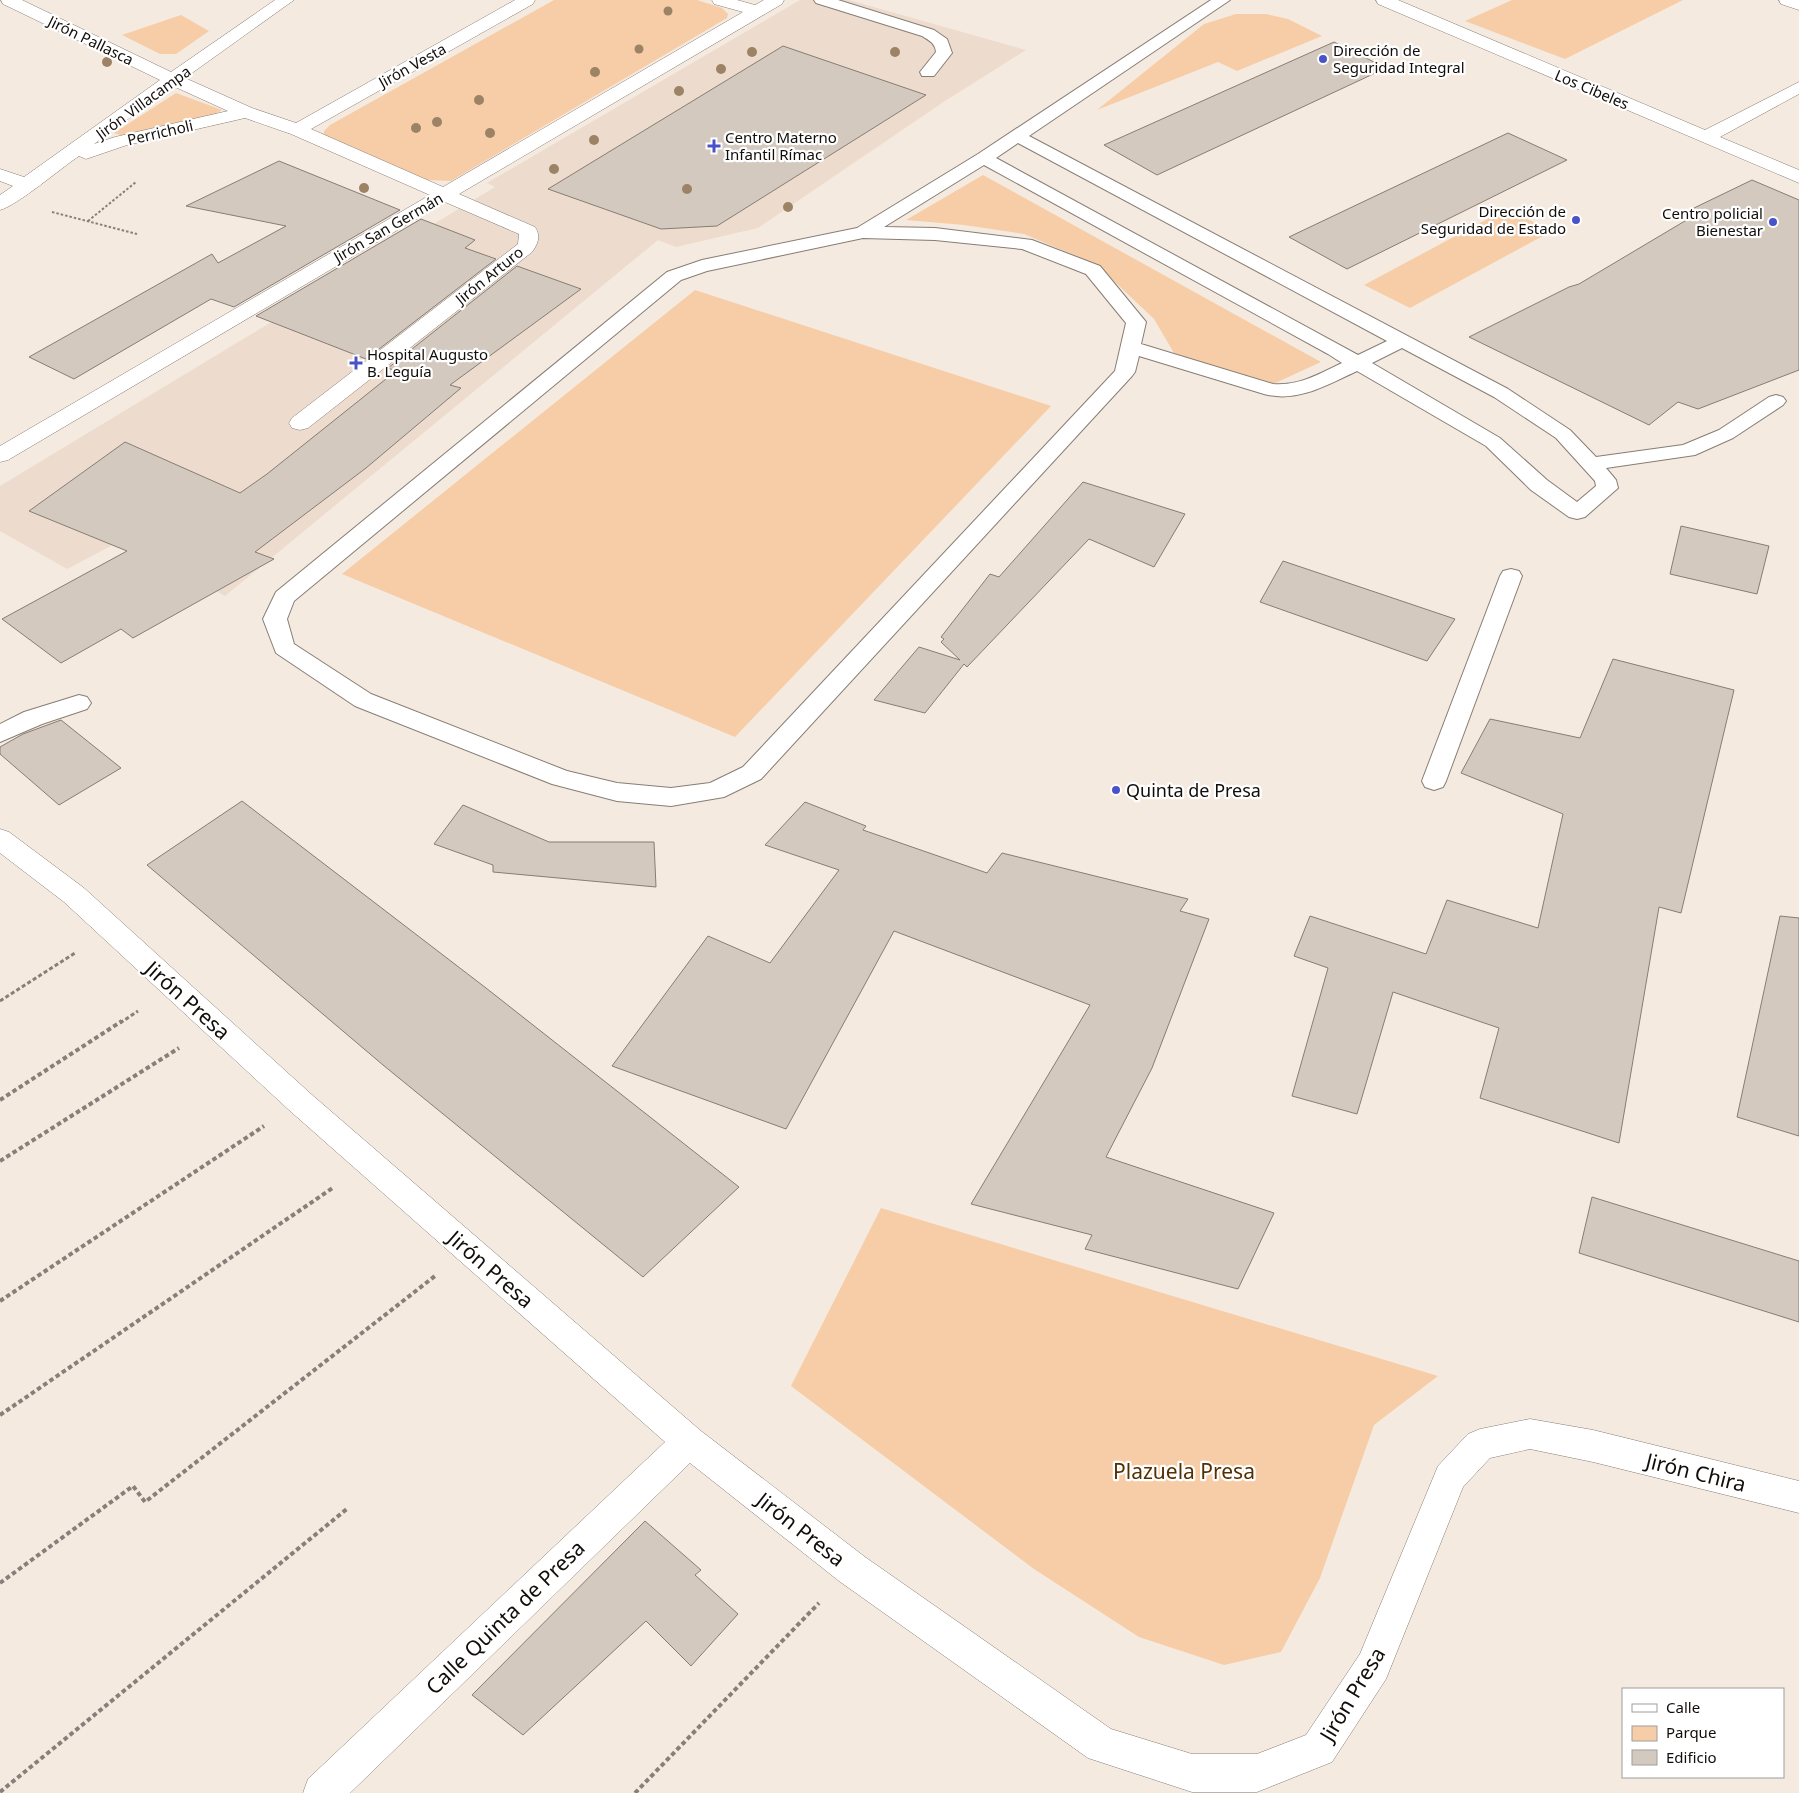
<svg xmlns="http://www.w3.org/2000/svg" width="1799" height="1793" font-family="'Noto Sans',sans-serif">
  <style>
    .built { fill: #eddccd }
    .green { fill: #f6cda7 }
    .building { fill: #d3c9bf; stroke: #877d74 }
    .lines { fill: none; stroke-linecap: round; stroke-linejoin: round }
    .service-casing { stroke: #877d74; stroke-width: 2 }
    .minor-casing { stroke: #877d74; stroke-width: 1 }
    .tertiary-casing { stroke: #877d74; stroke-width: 1 }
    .path-far2 { stroke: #877f79; stroke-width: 2; stroke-dasharray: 2.5 2; stroke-linecap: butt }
    .path-far1 { stroke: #877f79; stroke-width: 3; stroke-dasharray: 4 2.5; stroke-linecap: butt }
    .path { stroke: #877f79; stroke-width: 4; stroke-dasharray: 4.5 3; stroke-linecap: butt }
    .service { fill: #fff; fill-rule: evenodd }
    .minor { fill: #fff; fill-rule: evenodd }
    .tertiary { fill: #fff; fill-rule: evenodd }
    .tree { fill: #9c8365 }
    .poi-dot { fill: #4a52c8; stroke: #fff; stroke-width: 2 }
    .labels { text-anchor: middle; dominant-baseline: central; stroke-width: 4.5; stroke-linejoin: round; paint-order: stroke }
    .far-street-label { font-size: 15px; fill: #110d0a; stroke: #fff }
    .far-poi-label { font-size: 15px; fill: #110d0a; stroke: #fff; text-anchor: start }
    .poi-label { font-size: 18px; fill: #110d0a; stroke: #fff; text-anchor: start }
    .near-street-label { font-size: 21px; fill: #110d0a; stroke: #fff }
    .near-park-label { font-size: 21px; fill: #542f01; stroke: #fff }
  </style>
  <rect width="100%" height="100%" fill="#f5eae0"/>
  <polygon class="built" points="800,0 849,0 1026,50 945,101 758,228 676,247 658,240 225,596 124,539 67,569 0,531 0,486 495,187 487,183"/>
  <g class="green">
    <polygon points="554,0 697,0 722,8 728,14 727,18 451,181 425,180 323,136 324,131 330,125"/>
    <polygon points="1512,0 1683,0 1565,59 1465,21"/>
    <polygon points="1236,14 1266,14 1288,19 1322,36 1237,71 1218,62 1097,110 1204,24"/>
    <polygon points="181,15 209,31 176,54 160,54 122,35"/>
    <polygon points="176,93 222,110 210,117 123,136 114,133"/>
    <polygon points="983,175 1321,362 1269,386 1174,353 1154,319 1097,265 1024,234 964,225 906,220"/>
    <polygon points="1506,209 1552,231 1410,308 1364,285"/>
    <polygon points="695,290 1051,406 735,737 342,574"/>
    <polygon points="881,1208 1438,1376 1374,1425 1320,1578 1281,1652 1224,1665 1139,1637 1034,1569 791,1386"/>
  </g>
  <g class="building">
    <polygon points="1334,42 1386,68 1157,175 1104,145"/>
    <polygon points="783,46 926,95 717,226 661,229 548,189"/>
    <polygon points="1508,133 1567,160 1347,269 1289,237"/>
    <polygon points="279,161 400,210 234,307 211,299 74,379 29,357 212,254 218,263 286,226 186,206"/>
    <polygon points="1752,180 1799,200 1799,370 1698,409 1678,402 1649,425 1469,337 1569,287 1579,284 1700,212 1692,209"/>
    <polygon points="421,219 475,240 465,248 496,259 366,359 256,316"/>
    <polygon points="517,266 581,289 450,385 461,388 366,468 255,552 274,559 133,638 121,629 61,663 2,619 127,551 29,511 125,442 240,493 267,474 396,371 388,368"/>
    <polygon points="1083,482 1185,514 1154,567 1089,539 967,667 964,664 925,713 874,700 919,647 960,660 941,642 944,639 941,637 990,574 999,577"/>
    <polygon points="1681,526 1769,546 1757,594 1670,574"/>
    <polygon points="1283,561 1455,619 1427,661 1260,602"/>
    <polygon points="1613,659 1734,690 1681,913 1659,907 1619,1143 1480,1098 1499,1028 1393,992 1357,1114 1292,1096 1328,968 1294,956 1310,916 1426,954 1447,900 1538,928 1563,814 1461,773 1490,719 1580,738"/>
    <polygon points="61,720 121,768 59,805 0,754 0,747 23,734"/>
    <polygon points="242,801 486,988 739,1187 643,1277 383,1065 147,865"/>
    <polygon points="805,802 866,826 863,830 987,873 1002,853 1188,899 1180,911 1209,919 1152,1068 1106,1157 1274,1213 1238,1289 1085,1249 1092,1235 971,1204 1090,1005 894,931 786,1129 612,1066 708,936 770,963 839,870 765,845"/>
    <polygon points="463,805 549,842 654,842 656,887 493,872 493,865 434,844"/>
    <polygon points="1780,916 1799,918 1799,1136 1737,1117"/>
    <polygon points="1592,1197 1799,1261 1799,1322 1579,1253"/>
    <polygon points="645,1521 701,1570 695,1575 738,1614 691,1666 646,1621 523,1735 472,1695"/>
  </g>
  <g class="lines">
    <defs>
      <g id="service">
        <path d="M 814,0 L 838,0 L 934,30 L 947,39 L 952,53 L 934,76 L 922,76 L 920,72 L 936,52 C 935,43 930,41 922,36 L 816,3 Z"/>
        <path d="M 1211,0 L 1230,0 L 1029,136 L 1508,389 L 1570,430 L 1596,457 L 1683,445 L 1719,430 L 1769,397 L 1776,395 L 1783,397 L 1786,401 L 1783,405 L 1733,438 L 1695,455 L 1606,468 L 1616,480 L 1618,488 L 1585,517 L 1577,519 L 1569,517 L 1531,490 L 1486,446 L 1357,371 C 1327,385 1297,403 1264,394 L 1139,356 L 1135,372 L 1132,376 L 761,779 L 724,797 L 671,806 L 617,801 L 552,784 L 355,706 L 276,653 L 263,619 L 276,592 L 667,272 L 702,260 L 857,228 L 978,154 ZM 1018,143 L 1387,341 L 1358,355 L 996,158 ZM 984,165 L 1328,354 L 1342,363 C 1319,374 1299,386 1273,384 L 1141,344 L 1146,322 L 1100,266 L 1032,240 L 935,228 L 884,227 ZM 863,238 L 935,240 L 1022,249 L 1086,274 L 1126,323 L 1115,371 L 743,767 L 710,783 L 671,788 L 617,783 L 567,771 L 371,694 L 294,644 L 287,619 L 294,601 L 681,280 L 707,271 ZM 1402,348 L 1494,397 L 1556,438 L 1595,481 L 1596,486 L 1577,502 L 1547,480 L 1500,438 L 1372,363 Z"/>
        <polygon points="1511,569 1519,571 1522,576 1446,781 1443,787 1434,790 1425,787 1422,781 1500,576 1503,571"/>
        <polygon points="79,695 87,697 91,703 87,709 42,724 0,742 0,724 24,712"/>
      </g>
      <g id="minor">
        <path d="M 1,0 L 22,0 L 171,72 L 275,0 L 294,0 L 185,78 L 252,108 L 296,123 L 515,0 L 535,0 L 533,4 L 311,129 L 443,187 L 743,12 L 714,4 L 712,0 L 737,0 L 755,5 L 764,0 L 784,0 L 782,4 L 459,194 L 535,227 C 541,236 538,244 532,252 L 308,428 L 300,430 L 292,428 L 289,423 L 292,418 L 518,244 L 519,234 L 445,202 L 8,460 L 0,462 L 0,446 L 430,195 L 291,134 L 245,118 L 127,145 L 86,159 L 79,156 C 61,168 18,205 0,210 L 0,195 L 13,186 L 0,181 L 0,169 L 24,177 L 160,80 L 3,4 ZM 173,86 L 228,111 L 115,137 L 94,144 Z"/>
        <polygon points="1376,0 1398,0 1705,130 1799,82 1799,94 1720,137 1799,170 1799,183 1378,4"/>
        <polygon points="0,829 9,832 84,888 311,1094 701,1431 865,1557 1111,1729 1192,1754 1257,1754 1306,1735 1360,1654 1438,1466 1468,1434 1480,1429 1530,1419 1593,1430 1799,1481 1799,1513 1593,1462 1530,1449 1490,1458 1463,1487 1386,1679 1332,1762 1257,1792 1192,1792 1088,1758 839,1581 690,1463 350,1793 303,1793 308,1779 665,1442 289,1110 64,902 0,853"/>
      </g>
      <polygon id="tertiary" points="1779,0 1799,0 1799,10 1781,4"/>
    </defs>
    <use href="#service" class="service-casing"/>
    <use href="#minor" class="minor-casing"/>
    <use href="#tertiary" class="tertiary-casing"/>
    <g class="path-far2">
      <polyline points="52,212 137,234"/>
      <polyline points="88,221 136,182"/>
    </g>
    <g class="path-far1">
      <polyline points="0,1001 75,953"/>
      <polyline points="120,1023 138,1011"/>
    </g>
    <g class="path">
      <polyline points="0,1100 122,1021"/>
      <polyline points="0,1161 179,1048"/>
      <polyline points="0,1301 264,1126"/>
      <polyline points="0,1415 334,1187"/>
      <polyline points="0,1583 133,1486 145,1502 435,1276"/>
      <polyline points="0,1792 348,1508"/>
      <polyline points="635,1793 819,1603"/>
    </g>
    <use href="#service" class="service"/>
    <use href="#minor" class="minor"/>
    <use href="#tertiary" class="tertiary"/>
  </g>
  <g class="tree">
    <circle cx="668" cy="11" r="4.5"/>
    <circle cx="639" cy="49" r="4.5"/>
    <circle cx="752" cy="52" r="5"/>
    <circle cx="895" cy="52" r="5"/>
    <circle cx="107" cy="62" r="5"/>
    <circle cx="721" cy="69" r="5"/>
    <circle cx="595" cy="72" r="5"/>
    <circle cx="679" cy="91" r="5"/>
    <circle cx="479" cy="100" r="5"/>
    <circle cx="437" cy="122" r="5"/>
    <circle cx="416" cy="128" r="5"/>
    <circle cx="490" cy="133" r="5"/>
    <circle cx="594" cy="140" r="5"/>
    <circle cx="554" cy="169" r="5"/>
    <circle cx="364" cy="188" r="5"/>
    <circle cx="687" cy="189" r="5"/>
    <circle cx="788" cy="207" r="5"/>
  </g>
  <g class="poi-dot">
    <circle cx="1323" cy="59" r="5"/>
    <path d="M711.5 138.5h5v5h5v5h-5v5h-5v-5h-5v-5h5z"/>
    <circle cx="1576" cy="220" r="5"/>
    <circle cx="1773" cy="222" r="5"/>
    <path d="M353.5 355.5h5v5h5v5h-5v5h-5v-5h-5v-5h5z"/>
    <circle cx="1116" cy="790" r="5"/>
  </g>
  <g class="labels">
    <g class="far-street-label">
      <text transform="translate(91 40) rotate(26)">Jirón Pallasca</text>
      <text transform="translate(412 65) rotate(-29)">Jirón Vesta</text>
      <text transform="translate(1592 89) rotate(23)">Los Cibeles</text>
      <text transform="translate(143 102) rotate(-36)">Jirón Villacampa</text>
      <text transform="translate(160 132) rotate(-13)">Perricholi</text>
      <text transform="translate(388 227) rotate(-30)">Jirón San Germán</text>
      <text transform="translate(489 275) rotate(-39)">Jirón Arturo</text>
    </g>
    <g class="far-poi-label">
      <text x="1333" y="50">Dirección de<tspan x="1333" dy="17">Seguridad Integral</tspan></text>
      <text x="725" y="137">Centro Materno<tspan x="725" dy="17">Infantil Rímac</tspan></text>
      <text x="1566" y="211" text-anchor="end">Dirección de<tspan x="1566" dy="17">Seguridad de Estado</tspan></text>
      <text x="1763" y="213" text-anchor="end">Centro policial<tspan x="1763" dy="17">Bienestar</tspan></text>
      <text x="367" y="354">Hospital Augusto<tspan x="367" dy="17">B. Leguía</tspan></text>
    </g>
    <g class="poi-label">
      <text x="1126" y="790">Quinta de Presa</text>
    </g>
    <g class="near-street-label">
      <text transform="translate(188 1000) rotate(42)">Jirón Presa</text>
      <text transform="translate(491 1269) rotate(41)">Jirón Presa</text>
      <text transform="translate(1696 1472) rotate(14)">Jirón Chira</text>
      <text transform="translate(801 1529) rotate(38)">Jirón Presa</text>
      <text transform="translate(505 1617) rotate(-44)">Calle Quinta de Presa</text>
      <text transform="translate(1352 1694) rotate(-59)">Jirón Presa</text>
    </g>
    <g class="near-park-label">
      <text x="1184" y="1471">Plazuela Presa</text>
    </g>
  </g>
  <rect x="1622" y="1688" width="162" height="90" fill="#ffffff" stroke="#a09e9d"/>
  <rect x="1632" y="1704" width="25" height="8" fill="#ffffff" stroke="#a09e9d"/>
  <text x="1666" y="1713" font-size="15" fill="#110d0a">Calle</text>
  <rect x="1632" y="1726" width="25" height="15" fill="#f6cda7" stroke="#a09e9d"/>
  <text x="1666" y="1738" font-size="15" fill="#110d0a">Parque</text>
  <rect x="1632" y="1750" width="25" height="15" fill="#d3c9bf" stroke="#a09e9d"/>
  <text x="1666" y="1763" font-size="15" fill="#110d0a">Edificio</text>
</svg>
